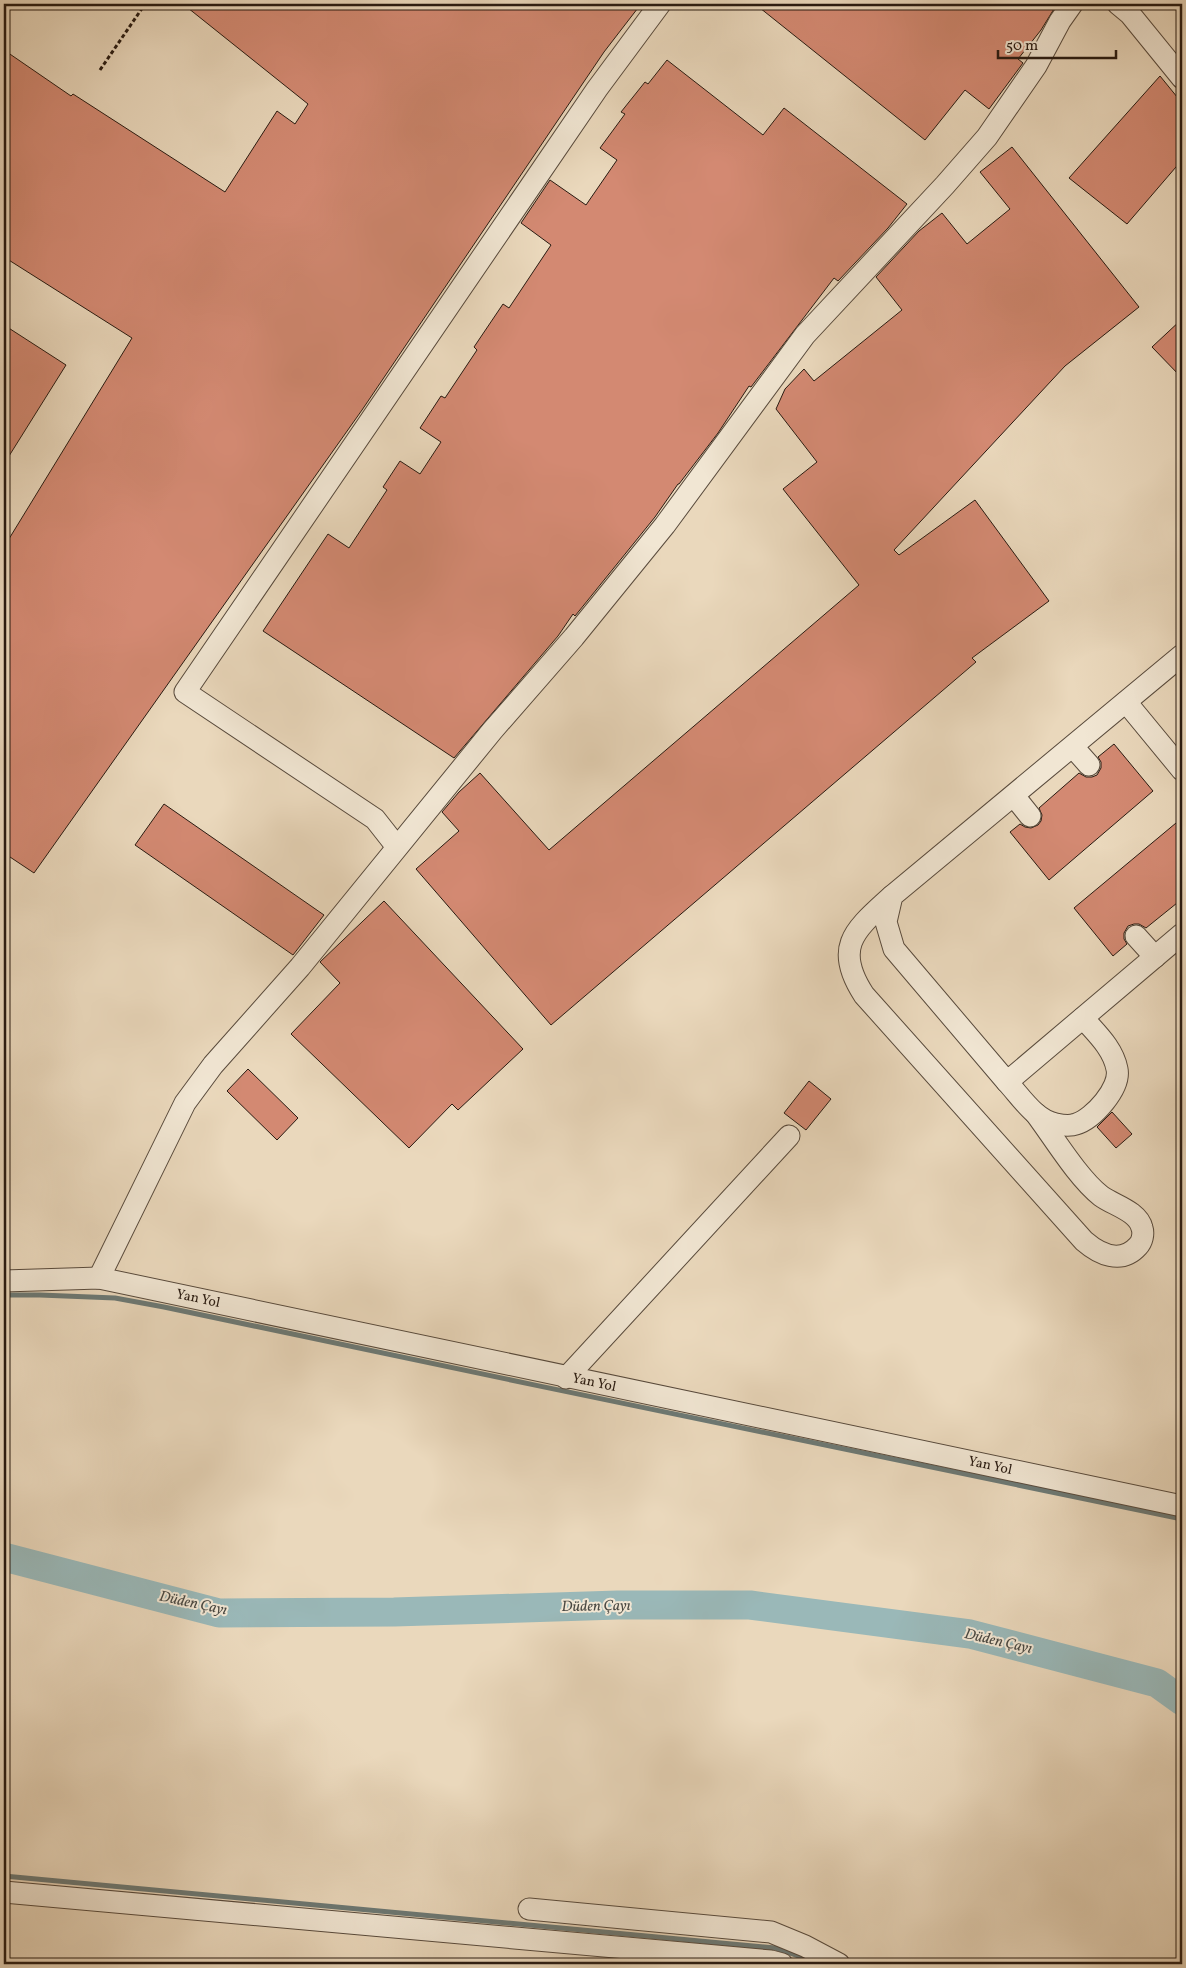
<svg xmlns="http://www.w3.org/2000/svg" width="1186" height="1968" font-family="Vollkorn,serif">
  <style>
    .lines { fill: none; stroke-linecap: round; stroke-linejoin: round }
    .stream { stroke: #6c7975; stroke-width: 5 }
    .river { stroke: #9ab8b8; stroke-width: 29 }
    .building { fill: #d38972; stroke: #281a11 }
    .minor-casing { stroke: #584a3c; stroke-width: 23 }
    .path { stroke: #281a11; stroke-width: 3; stroke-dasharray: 4 2.5; stroke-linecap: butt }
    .minor { stroke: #f1e6d3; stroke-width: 21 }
    .labels { text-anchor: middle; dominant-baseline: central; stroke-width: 4; stroke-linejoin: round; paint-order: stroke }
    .street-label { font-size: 14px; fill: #281a11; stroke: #f1e6d3 }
    .water-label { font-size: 15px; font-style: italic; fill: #4a4943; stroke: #f1e6d3 }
  </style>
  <rect width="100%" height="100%" fill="#ead8bc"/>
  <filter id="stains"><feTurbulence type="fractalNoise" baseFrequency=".004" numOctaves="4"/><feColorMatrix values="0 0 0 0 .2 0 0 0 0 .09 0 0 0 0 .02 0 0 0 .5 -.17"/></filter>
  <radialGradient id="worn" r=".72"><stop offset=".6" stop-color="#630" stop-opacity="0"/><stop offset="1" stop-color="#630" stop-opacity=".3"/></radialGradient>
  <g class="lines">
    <g class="stream">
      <path d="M 4,1295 L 40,1295 L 115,1298 L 164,1307 C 503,1379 843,1449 1182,1519"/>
      <polyline points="4,1876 775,1948 810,1960"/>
    </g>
    <polyline class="river" points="4,1557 219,1613 394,1612 618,1605 750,1605 970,1634 1157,1683 1182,1701"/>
  </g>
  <g class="building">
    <polygon points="183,4 641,4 604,52 362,410 34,873 4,853 4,547 132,338 4,257 4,50 71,96 73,94 225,192 277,111 295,124 308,104"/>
    <polygon points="755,4 1057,4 1041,30 1018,59 1023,63 989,109 965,90 925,140"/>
    <polygon points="667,60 763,135 784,108 907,204 888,228 838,281 834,278 751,387 749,386 718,433 679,484 678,484 655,517 575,616 573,614 558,636 454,758 263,631 328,534 349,548 387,490 383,487 400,461 420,474 441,442 420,428 441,396 445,398 477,350 474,347 503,304 509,308 551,245 521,223 550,180 586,205 617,160 600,148 625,114 621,112 645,82 648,84"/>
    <polygon points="1160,76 1182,103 1182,160 1127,224 1069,178"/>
    <polygon points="1012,147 1139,307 1065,366 894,550 899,555 975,500 1049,601 972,658 976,662 551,1025 416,869 459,831 442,812 459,792 480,773 549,850 859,585 783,489 817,462 776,409 785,389 804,369 814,381 902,310 876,277 919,231 942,213 967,244 1010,209 980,172"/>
    <polygon points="1182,319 1182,378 1152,347"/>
    <polygon points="4,325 66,365 4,464"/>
    <polygon points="1114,744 1153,791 1049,880 1010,832 1020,824 1025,827 1031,828 1038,825 1041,821 1042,815 1039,808 1079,773 1086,777 1092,777 1097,775 1101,768 1101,762 1098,757"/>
    <polygon points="164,804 324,915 293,955 135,845"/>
    <polygon points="1182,818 1182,899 1146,928 1139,924 1134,924 1128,926 1124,933 1124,939 1127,944 1113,956 1074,908"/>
    <polygon points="384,901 523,1049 458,1110 452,1104 409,1148 291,1034 340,983 320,962"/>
    <polygon points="248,1069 298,1118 277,1140 227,1091"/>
    <polygon points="809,1081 831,1099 806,1130 784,1113"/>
    <polygon points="1112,1112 1132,1134 1116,1148 1097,1127"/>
  </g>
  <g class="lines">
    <defs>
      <g id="minor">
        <polyline points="1118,4 1130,14 1182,78"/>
        <polyline points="1182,655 892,896 886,922 894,949 1007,1082 1182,934"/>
        <polyline points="1126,702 1182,770"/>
        <polyline points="1073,747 1089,765"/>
        <polyline points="1014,796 1030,816"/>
        <polyline points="397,847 375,819 185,692 597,89 660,4"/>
        <path d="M 892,896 C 856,929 832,946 864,995 L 1084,1241 C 1099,1254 1121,1265 1138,1246 C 1142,1242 1144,1234 1142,1228 C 1138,1211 1113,1205 1101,1196 C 1078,1178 1054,1138 1036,1114"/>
        <polyline points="1136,936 1155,957"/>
        <path d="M 1007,1082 C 1021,1097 1035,1120 1056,1124 C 1061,1125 1071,1126 1076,1124 C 1093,1119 1121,1088 1117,1069 C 1113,1048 1096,1033 1083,1018"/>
        <polyline points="99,1278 185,1103 213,1065 300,967 492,731 574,637 665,525 805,335 945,185 987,137 1036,66 1060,21 1072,4"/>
        <polyline points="4,1281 99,1278 1182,1506"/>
        <polyline points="566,1378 789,1136"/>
        <polyline points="4,1892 771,1961 782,1964"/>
        <polyline points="529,1909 771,1932 805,1946 839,1964"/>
      </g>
    </defs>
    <use href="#minor" class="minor-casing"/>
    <polyline class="path" points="100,70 145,4"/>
    <use href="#minor" class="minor"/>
  </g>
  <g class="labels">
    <g class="street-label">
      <text transform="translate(198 1299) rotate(12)">Yan Yol</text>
      <text transform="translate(594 1383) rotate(12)">Yan Yol</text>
      <text transform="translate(990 1466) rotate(12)">Yan Yol</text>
    </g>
    <g class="water-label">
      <text transform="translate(193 1604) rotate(12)">Düden Çayı</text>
      <text transform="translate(596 1607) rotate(-1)">Düden Çayı</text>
      <text transform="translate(998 1642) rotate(13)">Düden Çayı</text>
    </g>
  </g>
  <rect width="1186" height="1968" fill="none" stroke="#ead8bc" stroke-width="20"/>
  <rect x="5" y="5" width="1176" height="1958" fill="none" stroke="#281a11" stroke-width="2.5"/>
  <rect x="10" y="10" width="1166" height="1948" fill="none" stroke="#281a11"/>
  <path d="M998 50v8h118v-8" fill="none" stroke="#281a11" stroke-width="2.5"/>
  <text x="1006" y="50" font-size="15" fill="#281a11" stroke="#f1e6d3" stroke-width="4" paint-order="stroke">50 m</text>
  <rect width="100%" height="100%" filter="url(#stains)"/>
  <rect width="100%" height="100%" fill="url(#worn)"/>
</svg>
